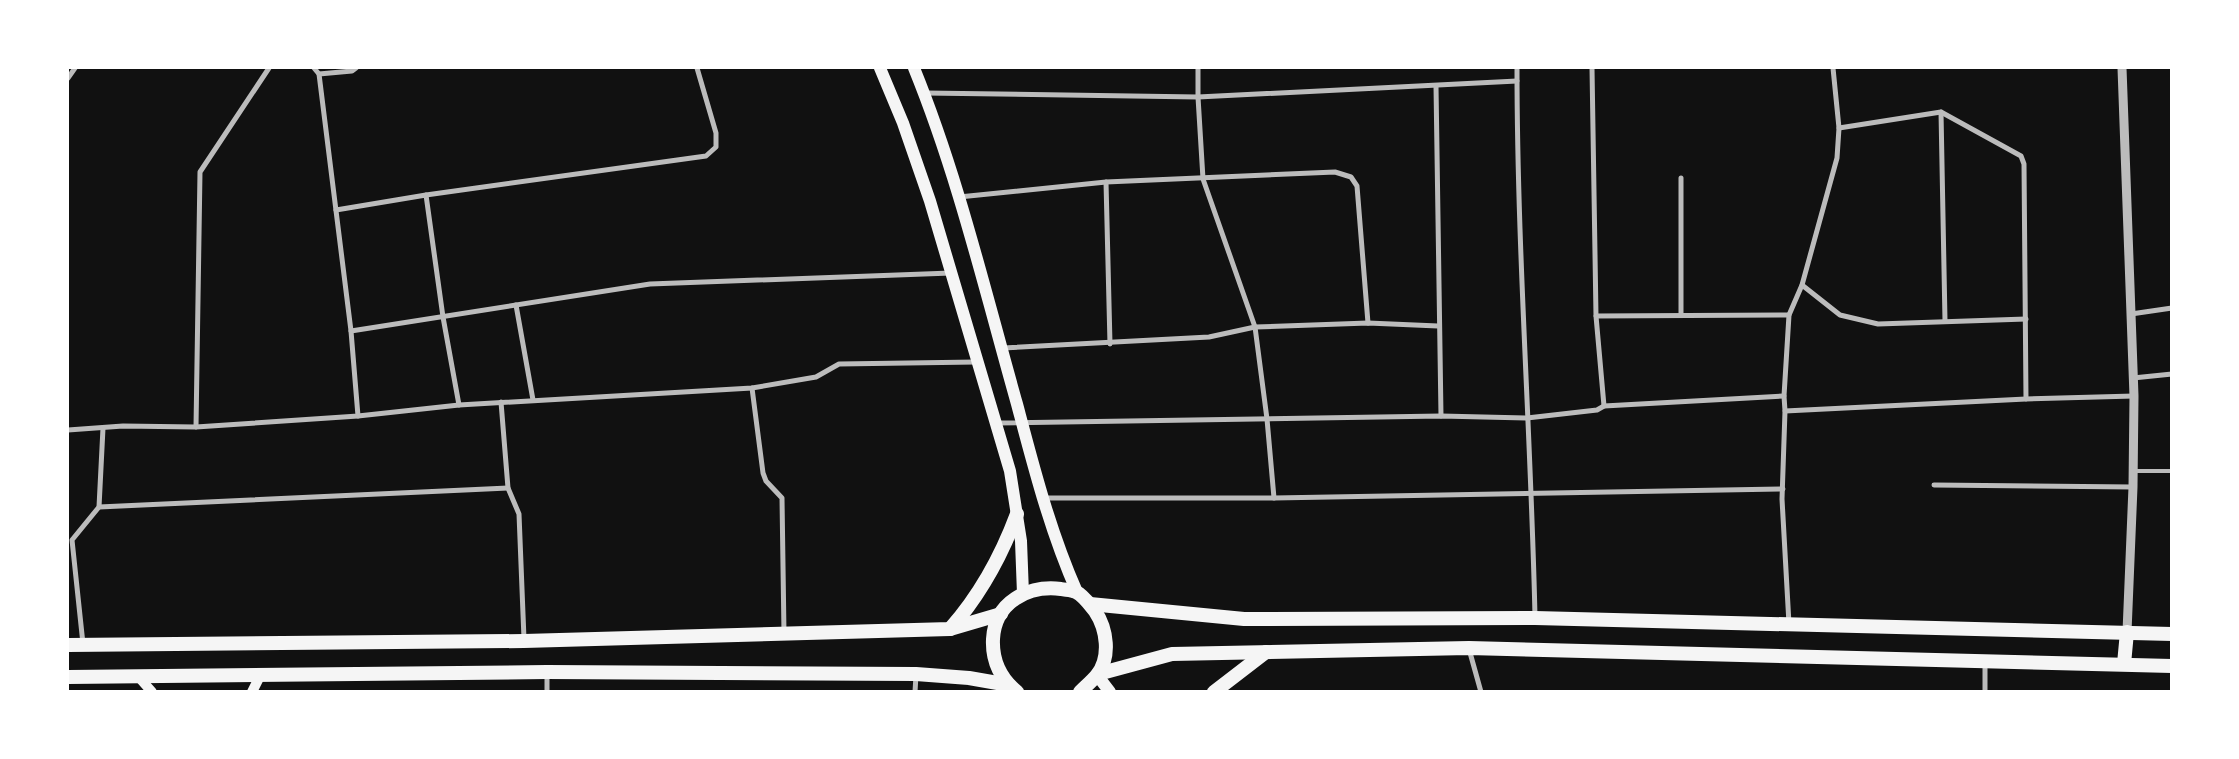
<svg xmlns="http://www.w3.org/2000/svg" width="2239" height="759" font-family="'Space Grotesk',sans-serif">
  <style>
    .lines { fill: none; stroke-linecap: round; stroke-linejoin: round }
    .service { stroke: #bcbcbc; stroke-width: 4 }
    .minor { stroke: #bcbcbc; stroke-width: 5 }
    .tertiary { stroke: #bcbcbc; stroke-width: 9 }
    .secondary { stroke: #f5f5f5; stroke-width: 10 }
    .primary { stroke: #f5f5f5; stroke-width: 12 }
    .trunk { stroke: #f5f5f5; stroke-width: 14 }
  </style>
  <rect width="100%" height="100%" fill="#111"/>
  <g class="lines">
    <polyline class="service" points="2134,471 2172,471"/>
    <g class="minor">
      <polyline points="314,68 319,74 351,331 358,416"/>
      <polyline points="1198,68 1198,97 1203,179 1255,327 1267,419 1274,498"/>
      <path d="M 1517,68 C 1517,251 1531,434 1535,617"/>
      <polyline points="1592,68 1596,316 1604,406"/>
      <polyline points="319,74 352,71 356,68"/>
      <polyline points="68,78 75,68"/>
      <polyline points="1436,86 1441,416"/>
      <polyline points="925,93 1198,97 1517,81"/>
      <polyline points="1941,112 1945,321"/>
      <polyline points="1839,128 1941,112 2021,156 2024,164 2026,399"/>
      <polyline points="1681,178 1681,315"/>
      <polyline points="1106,182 1110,344"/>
      <polyline points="426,195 443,317 459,405"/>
      <polyline points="959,197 1106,182 1335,172 1351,177 1357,186 1368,323"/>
      <polyline points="336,210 426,195 706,156 716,147 716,133 697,68"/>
      <polyline points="1802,285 1840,315 1878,324 2026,319"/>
      <polyline points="516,305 533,400"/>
      <polyline points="2131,314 2172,308"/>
      <polyline points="1596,316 1789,315"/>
      <polyline points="351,331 650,284 951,273"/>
      <polyline points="1003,348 1209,337 1255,327 1368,323 1438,326"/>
      <polyline points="2133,378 2172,374"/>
      <polyline points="752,388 763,473 766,481 782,498 784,633"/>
      <polyline points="501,402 508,488 519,514 524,639"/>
      <polyline points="1785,411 2026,399 2134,396"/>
      <polyline points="996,423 1441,416 1527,418 1597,410 1604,406 1784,396"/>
      <polyline points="196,427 200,172 269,68"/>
      <polyline points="68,430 123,426 196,427 358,416 459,405 752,388 816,377 839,364 976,362"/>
      <polyline points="1934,485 2133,487"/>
      <polyline points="1043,498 1274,498 1783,489"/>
      <polyline points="99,507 508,488"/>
      <polyline points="1789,624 1782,499 1785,411 1784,396 1789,315 1802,285 1837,158 1839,128 1833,68"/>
      <polyline points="83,644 72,540 99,507 103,428"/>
      <polyline points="1469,649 1481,692"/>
      <polyline points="1985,662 1985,692"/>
      <polyline points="547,692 547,673"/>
      <polyline points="915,692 916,675"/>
    </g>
    <polyline class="tertiary" points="2122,68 2134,396 2133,487 2127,632"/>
    <g class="secondary">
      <polyline points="137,675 152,692"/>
      <polyline points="252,692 261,674"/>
    </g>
    <g class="primary">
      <polyline points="880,68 903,123 930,201 1010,471 1021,541 1023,594"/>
      <path d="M 914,68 C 958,176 985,291 1017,404 C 1034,468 1050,531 1077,592"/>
      <polyline points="1097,675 1110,692"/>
    </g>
    <g class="trunk">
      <polyline points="1090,604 1244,619 1535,618 2172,634"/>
      <path d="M 950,629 C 981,594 1001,557 1017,514"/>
      <polyline points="68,645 524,641 950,629 1001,614"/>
      <polyline points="2124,664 2127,632"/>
      <polyline points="1098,674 1172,654 1469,648 2172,666"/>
      <polyline points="68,677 547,672 916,674 969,678 1009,685"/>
      <path d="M 1017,692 C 1000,678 992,660 993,639 C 995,602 1028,585 1061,589 C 1066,590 1072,590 1076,592 C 1083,595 1090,605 1095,611 C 1107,629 1111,657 1097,675 C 1092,681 1086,686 1080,692"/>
      <polyline points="1214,692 1266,652"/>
    </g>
  </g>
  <rect width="2239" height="759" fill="none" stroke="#ffffff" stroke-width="138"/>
</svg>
